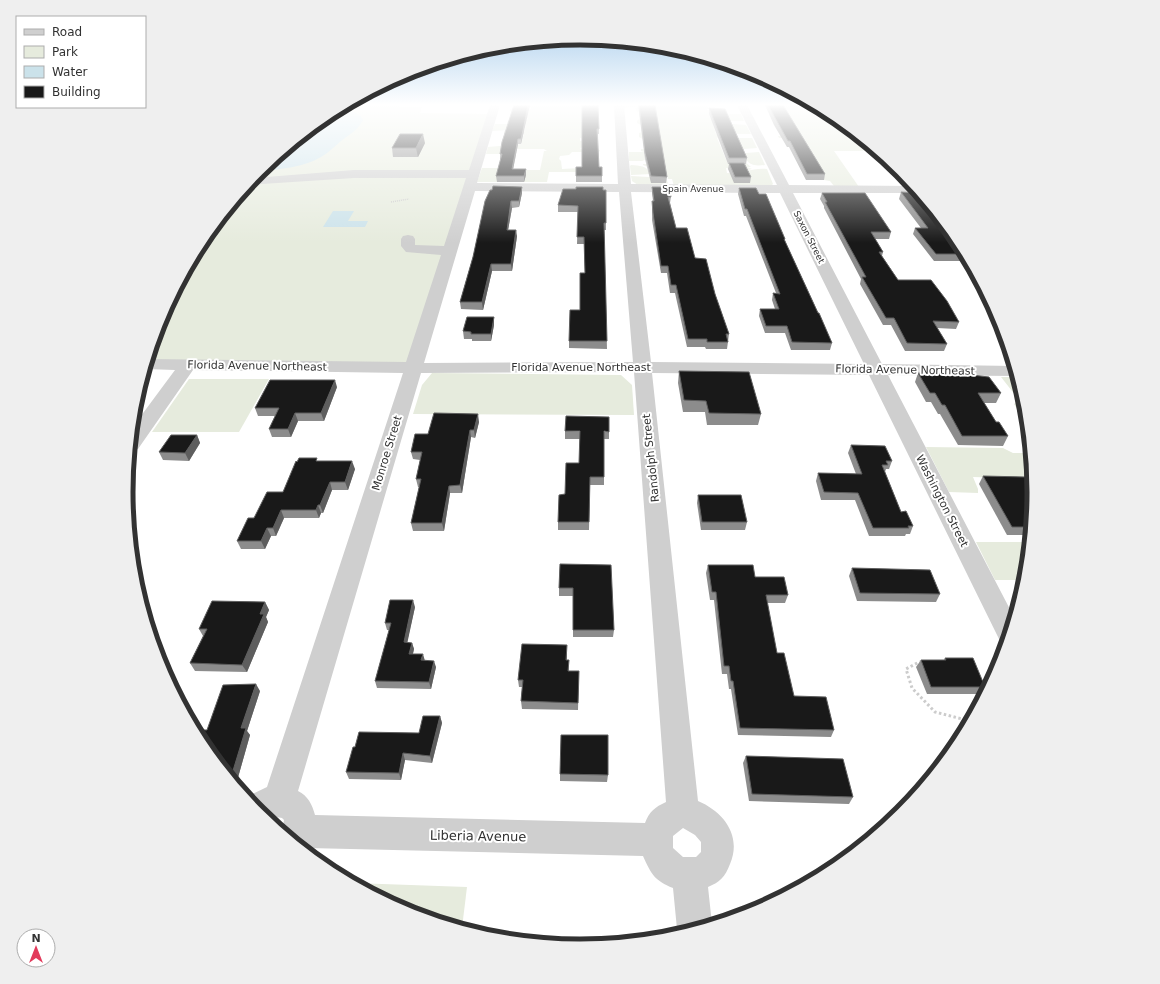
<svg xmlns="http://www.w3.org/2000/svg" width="1160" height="984" font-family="'DejaVu Sans',sans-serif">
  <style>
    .green { fill: #e6ebdd }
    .water { fill: #cbe2ea }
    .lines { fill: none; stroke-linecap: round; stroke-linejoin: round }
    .path-far1 { stroke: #ccc; stroke-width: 1.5; stroke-dasharray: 1 1; stroke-linecap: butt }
    .path { stroke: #ccc; stroke-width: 3; stroke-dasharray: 2.5 2.5; stroke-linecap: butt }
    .minor { fill: #cfcfcf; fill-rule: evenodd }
    .wall { fill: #8c8c8c }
    .shaded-wall { fill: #5e5e5e }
    .building { fill: #191919; stroke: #5e5e5e }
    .labels { text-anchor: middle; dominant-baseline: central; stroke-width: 4; stroke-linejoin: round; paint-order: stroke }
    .far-street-label { font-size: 9px; fill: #323232; stroke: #fff }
    .street-label { font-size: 11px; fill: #323232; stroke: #fff }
    .near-street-label { font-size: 13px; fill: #323232; stroke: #fff }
    .rim { fill: none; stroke: #323232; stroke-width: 5 }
  </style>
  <rect width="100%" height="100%" fill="#fff"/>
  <g class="green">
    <polygon points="345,105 400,105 400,107 422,107 420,113 493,114 413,368 147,364 161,318 203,240 259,171 328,114"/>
    <polygon points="530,105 584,105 581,122 590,123 582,125 587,137 580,138 580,141 582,141 582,147 580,149 600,150 599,152 572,152 569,155 560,156 559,159 561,161 562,169 580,168 586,172 549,172 547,182 477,182 482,168 502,168 502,170 540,170 544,151 547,151 544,149 505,149 504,154 486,154 488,147 522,144 521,142 524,134 508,134 507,136 504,133 504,131 524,132 526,124 510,130 492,131 495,124 511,124 507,123 508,121 527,120 528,118 526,118 529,111 510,111 510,109 516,107 531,109"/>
    <path d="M 623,105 L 641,105 L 656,108 L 656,105 L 707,105 L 709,109 L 707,109 L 707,110 L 726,112 L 709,114 L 711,120 L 729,114 L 741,114 L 744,121 L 730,121 L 713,124 L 716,134 L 724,136 L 717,138 L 728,164 L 745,162 L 751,167 L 747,167 L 752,169 L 744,171 L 726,168 L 727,173 C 741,174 754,167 767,169 L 773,184 L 772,185 L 674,186 L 672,179 L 668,179 L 667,175 L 643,165 L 643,164 L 654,164 L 647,159 L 642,161 L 629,161 L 629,152 L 644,152 L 641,151 L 641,149 L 661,149 L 639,137 L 639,133 L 643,132 L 643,126 L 637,123 L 637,121 L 639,119 L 640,120 L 654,120 L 652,111 L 638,111 L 638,113 L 635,108 L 640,106 L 624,108 Z"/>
    <polygon points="779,105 815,105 832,115 877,151 834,151 859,187 834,186 830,181 824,180 792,138 779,138 778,136 798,136"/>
    <polygon points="733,124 746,125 751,134 738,134 732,131 731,126"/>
    <polygon points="739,138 752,138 757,148 744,149 736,145 734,141"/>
    <path d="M 759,152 L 765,165 C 755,166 748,166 744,155 L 746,153 Z"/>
    <path d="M 631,165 C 640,166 646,165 651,174 L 631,175 L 630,166 Z"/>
    <polygon points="631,176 666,178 669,186 638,185 632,181"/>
    <polygon points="432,373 621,375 632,385 634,415 413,414 422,385"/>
    <polygon points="1001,377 1017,377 1025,404 1027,425 1014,404 1019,400"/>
    <polygon points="189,379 269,379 239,432 152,432"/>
    <polygon points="926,447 1003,448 1013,453 1024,453 1031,465 1033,479 973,477 978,489 978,493 949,492"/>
    <polygon points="976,542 1029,542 1025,580 995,580"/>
    <polygon points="354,883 467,887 462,928 406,911"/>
  </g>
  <g class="water">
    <path d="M 342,107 L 360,115 L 363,120 C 358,130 349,135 341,141 C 334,147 328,153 321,157 C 304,167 280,170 260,170 L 328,114 Z"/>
    <polygon points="333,211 354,211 348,221 368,221 365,227 323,227"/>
  </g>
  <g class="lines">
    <polyline class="path-far1" points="391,202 409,199"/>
    <polyline class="path" points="922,662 919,662 906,669 912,688 935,712 970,721"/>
    <path class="minor" d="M 490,105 L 500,105 L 477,183 L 618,184 L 614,105 L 624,105 L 631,184 L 777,185 L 737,105 L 747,105 L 789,185 L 914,186 L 919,193 L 793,193 L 882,364 L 1014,366 L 1017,376 L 888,375 L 1014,617 L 1006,643 L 1000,641 L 869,375 L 652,373 L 698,801 C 724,812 742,836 730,864 C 725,877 720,882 708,887 L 712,924 L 679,934 L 677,929 L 673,888 C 655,881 651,874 643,856 L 308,848 L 306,852 L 282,832 L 284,820 L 282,818 L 276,817 L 267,820 L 259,813 L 246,797 L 267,787 L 403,373 L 193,370 L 138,449 L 130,450 L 132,428 L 175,370 L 145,369 L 148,359 L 406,362 L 441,255 L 406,252 L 401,246 L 401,239 L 403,236 L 408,235 L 413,236 L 415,239 L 415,245 L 444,246 L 466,178 L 354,178 L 247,185 L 253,178 L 354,170 L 469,170 ZM 475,191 L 619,192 L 633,362 L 424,363 ZM 631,192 L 780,193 L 864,364 L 651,362 ZM 634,372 L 666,802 C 655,807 649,812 645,823 L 315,815 C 312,804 308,796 298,791 L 421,373 ZM 683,828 L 695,835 L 701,842 L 701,852 L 696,857 L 683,857 L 673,848 L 673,836 Z"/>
  </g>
  <g class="wall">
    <polygon points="582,105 599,129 599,134 598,134 599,167 602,176 602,182 576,182 576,167 582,167"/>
    <polygon points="638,105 656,105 656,108 655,108 667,177 666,183 651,183 645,159"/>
    <polygon points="765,105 783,105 825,174 824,180 806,180 789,147 787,147 774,125"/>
    <polygon points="709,108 747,158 746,164 745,164 751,177 750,183 734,183 728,169 729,164 728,164 709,114"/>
    <polygon points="524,131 521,144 518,144 513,169 526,169 526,175 524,182 497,182 496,176 501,160 500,160 500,154"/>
    <polygon points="425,143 418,157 393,157 392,148"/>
    <polygon points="522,187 522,193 519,207 512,208 508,230 517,236 512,271 492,271 483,310 461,309 460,302 492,190"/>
    <polygon points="652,187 671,197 670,203 676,228 695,258 715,294 729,334 727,349 706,349 705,347 687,347 675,293 670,293 667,273 661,273 652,220 652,201 653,201 652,194"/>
    <polygon points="739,188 759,194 785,239 785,241 832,343 830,350 791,350 785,333 765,333 759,316 760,309 775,309 772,300 773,293 776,293 746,216 744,216 738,194"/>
    <polygon points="603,190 606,190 606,230 604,230 607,349 569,348 569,341 580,310 585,273 584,244 577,244 578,212 558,212 558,205"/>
    <polygon points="901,192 958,240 961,247 960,247 964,251 965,255 963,261 934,261 913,234 915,228 921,228 899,199"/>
    <polygon points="822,193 891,232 889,239 875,239 883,252 882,256 898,280 959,322 956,329 937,328 947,344 944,351 905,351 891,325 883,325 860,284 861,279 824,208 824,206 820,199"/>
    <polygon points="975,275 976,275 998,316 985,301 986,300 972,282"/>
    <polygon points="494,317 494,325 491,341 472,341 472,339 464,339 463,331"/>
    <polygon points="999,317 1000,318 1003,328 997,321"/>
    <polygon points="679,371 761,414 758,425 707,425 705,412 683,412 678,383"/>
    <polygon points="918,373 963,374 1001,393 996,403 984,403 996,422 1008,436 1003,446 958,445 940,414 938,414 931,402 926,402 915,382"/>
    <polygon points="337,387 324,421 298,421 291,437 272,437 269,429 275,416 258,416 255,408"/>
    <polygon points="479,422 475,438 471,437 462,493 450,493 444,531 413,531 411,523 419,487 418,487 416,479 420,460 413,459 411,452 428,434"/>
    <polygon points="565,431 609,432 609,439 604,439 604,485 590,485 589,530 558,530 558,522 565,494 579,463 580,439 565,439"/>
    <polygon points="197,435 200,443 189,461 163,460 159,452"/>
    <polygon points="851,445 892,461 889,469 886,469 885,472 901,512 913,526 910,534 906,534 905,536 869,536 855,500 821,500 816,481 818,473 856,474 848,453"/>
    <polygon points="318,461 355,469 348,490 332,490 323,513 321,513 319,518 284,518 276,536 271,536 265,549 241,549 237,541 283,492"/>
    <polygon points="983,476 1034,492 1030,535 1007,535 979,484"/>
    <polygon points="698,495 747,522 745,530 701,530 697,503"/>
    <polygon points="560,564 614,630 613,637 573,637 573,596 559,596 559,588"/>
    <polygon points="708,565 755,577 788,595 785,603 767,603 777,653 794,696 834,730 831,737 738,735 731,689 729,689 727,674 722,674 714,600 710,600 706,573"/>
    <polygon points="852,568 940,594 936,602 857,601 849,576"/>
    <polygon points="265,602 269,610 266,617 268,622 247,672 195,671 190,663 203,636 199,629"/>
    <polygon points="415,607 407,642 412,643 414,649 413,654 436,667 431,689 377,688 375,681 389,630 387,630 385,623"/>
    <polygon points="567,653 567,660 569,671 579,671 578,710 522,709 521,701 522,687 519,687 518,680"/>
    <polygon points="945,658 985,687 980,694 927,694 916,667 921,660 944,660"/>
    <polygon points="260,691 247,731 250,735 237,781 233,781 202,744 207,730"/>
    <polygon points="440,716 442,723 432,763 405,760 401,780 349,779 346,772 355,747 419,733"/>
    <polygon points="746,756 853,797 849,804 749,801 743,763"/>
    <polygon points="560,774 608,775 607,782 560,781"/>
  </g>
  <g class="shaded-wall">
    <polygon points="528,105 530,105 521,144 521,139"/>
    <polygon points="423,134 425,143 418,157 416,148"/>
    <polygon points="518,139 518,144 512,175 512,169"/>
    <polygon points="526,169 526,175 524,182 524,176"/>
    <polygon points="522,187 522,193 519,207 519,201"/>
    <polygon points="511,201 512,208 507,236 507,230"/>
    <polygon points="516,230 517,236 512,271 511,264"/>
    <polygon points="491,264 492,271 483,310 482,302"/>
    <polygon points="494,317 494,325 491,341 491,334"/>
    <polygon points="335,380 337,387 324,421 321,413"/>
    <polygon points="295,413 298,421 291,437 288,429"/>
    <polygon points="478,414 479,422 475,438 474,430"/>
    <polygon points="470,430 471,437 462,493 460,485"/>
    <polygon points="197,435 200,443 189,461 185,453"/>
    <polygon points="352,461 355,469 348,490 345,482"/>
    <polygon points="330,482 332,490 323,513 320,505"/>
    <polygon points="449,486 450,493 444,531 442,523"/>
    <polygon points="318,505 321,513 319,518 316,510"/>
    <polygon points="281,510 284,518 276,536 273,528"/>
    <polygon points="267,528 271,536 265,549 261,541"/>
    <polygon points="413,600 415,607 406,649 404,642"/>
    <polygon points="265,602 269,610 266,617 268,622 247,672 242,665 260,614"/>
    <polygon points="412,643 414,649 411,661 409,654"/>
    <polygon points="423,654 425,661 421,660"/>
    <polygon points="434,661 436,667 431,689 429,682"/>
    <polygon points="256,684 260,691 247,731 250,735 237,781 232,774 241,728"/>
    <polygon points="440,716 442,723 432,763 430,756"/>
    <polygon points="403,753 405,760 401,780 399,773"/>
  </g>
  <g class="building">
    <polygon points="514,105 528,105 524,126 521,139 518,139 512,169 526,169 524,176 496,176 502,154 500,154 502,142"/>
    <polygon points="582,105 598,105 599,129 597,129 599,167 602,167 602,176 576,176 576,167 582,167"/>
    <polygon points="639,105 655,105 667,177 651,176 645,153"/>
    <polygon points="768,105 783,105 825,174 807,174 790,141 788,141"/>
    <polygon points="709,108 725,109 747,158 729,158"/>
    <polygon points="400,134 423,134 416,148 392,148"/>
    <polygon points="729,163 744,163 751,177 735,177"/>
    <polygon points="493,186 522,187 519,201 511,201 507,230 516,230 511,264 491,264 482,302 460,302 473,257 485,201 490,190 492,190"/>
    <polygon points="576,187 603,187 603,190 606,190 606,223 604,223 607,341 569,341 570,310 580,310 580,273 585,273 584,237 577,237 578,206 558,205 563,189 576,189"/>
    <polygon points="652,187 669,187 671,197 668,197 676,228 687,228 695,258 706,259 715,294 729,334 726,334 728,342 707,342 707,339 688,339 676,285 671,285 668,266 661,266 653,213 652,201 654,201"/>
    <polygon points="739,188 756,188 759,194 766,194 785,239 784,239 818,313 819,313 832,343 792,342 787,326 766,326 760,309 779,309 773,293 780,294 747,209 745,209"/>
    <polygon points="901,192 919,193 958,240 954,240 964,251 965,254 936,254 915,228 928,228"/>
    <polygon points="822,193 865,193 891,232 871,232 883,252 879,252 898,280 931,280 947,301 959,322 933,321 947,344 907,343 894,318 886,318 862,277 866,277 825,202 827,202"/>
    <polygon points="467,317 494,317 491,334 471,334 471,332 463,331"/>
    <polygon points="679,371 749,372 761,414 709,413 706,401 684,400"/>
    <polygon points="918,373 962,373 963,374 989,377 1001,393 978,393 996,422 999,422 1008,436 962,436 945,405 942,405 935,393 930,393"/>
    <polygon points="270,380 335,380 321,413 295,413 288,429 269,429 279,408 255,408"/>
    <polygon points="434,413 478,414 474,430 470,430 460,485 449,486 442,523 411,523 421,479 416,479 422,452 411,452 415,434 428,434"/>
    <polygon points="566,416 609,417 609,432 604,431 604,477 590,477 589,522 558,522 559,495 565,494 566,463 579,463 580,431 565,431"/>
    <polygon points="171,435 197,435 185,453 159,452"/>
    <polygon points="851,445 885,446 892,461 886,461 888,465 882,465 901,512 906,511 913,526 908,526 909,528 873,528 858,493 824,492 818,473 862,474"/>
    <polygon points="299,458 317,458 316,461 352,461 345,482 330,482 320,505 318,505 316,510 281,510 273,528 267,528 261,541 237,541 248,518 254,518 267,492 283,492 296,461 297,462"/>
    <polygon points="983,476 1025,477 1034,491 1031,527 1012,527"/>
    <polygon points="698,495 741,495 747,522 702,522"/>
    <polygon points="560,564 611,565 614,630 573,630 573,588 559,588"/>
    <polygon points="708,565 753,565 755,577 784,577 788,595 766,595 777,653 784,653 794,696 826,697 834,730 740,728 733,681 731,681 729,666 724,666 716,592 712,592"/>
    <polygon points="852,568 930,570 940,594 860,593"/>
    <polygon points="390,600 413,600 404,642 412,643 409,654 423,654 421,660 434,661 429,682 375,681 391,623 385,623"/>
    <polygon points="212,601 265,602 260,614 264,614 242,665 190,663 207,629 199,629"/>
    <polygon points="522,644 567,645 566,660 569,660 568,671 579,671 578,703 521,701 523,680 518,680"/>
    <polygon points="945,658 973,658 985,687 931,687 921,660 946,660"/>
    <polygon points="256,684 241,728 246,728 232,774 228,775 202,744 195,730 207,730 223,685"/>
    <polygon points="423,716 440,716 430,756 403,753 399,773 346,772 353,747 355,747 359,732 419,733"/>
    <polygon points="561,735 608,735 608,775 560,774"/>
    <polygon points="746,756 843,759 853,797 752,794"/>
  </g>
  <linearGradient id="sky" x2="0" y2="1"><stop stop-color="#9cc6e9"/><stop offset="0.43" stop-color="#fff"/><stop offset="1" stop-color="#fff" stop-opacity="0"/></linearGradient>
  <rect width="1160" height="243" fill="url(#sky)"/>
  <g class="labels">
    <g class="far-street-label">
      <text x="693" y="189">Spain Avenue</text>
      <text transform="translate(809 237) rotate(63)">Saxon Street</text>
    </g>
    <g class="street-label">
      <text transform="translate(257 366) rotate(1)">Florida Avenue Northeast</text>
      <text x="581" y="367">Florida Avenue Northeast</text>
      <text transform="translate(905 370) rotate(1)">Florida Avenue Northeast</text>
      <text transform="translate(387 453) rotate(-73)">Monroe Street</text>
      <text transform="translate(651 458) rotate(-96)">Randolph Street</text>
      <text transform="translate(942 501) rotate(63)">Washington Street</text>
    </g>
    <g class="near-street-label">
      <text transform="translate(478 836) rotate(1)">Liberia Avenue</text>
    </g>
  </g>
  <path d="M0 0H1160V984H0ZM133 492a447 447 0 1 1 894 0a447 447 0 1 1-894 0Z" fill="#efefef" fill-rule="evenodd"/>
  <path class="rim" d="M133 492a447 447 0 1 1 894 0a447 447 0 1 1-894 0Z"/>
  <rect x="16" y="16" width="130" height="92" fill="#ffffff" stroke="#adadad"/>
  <rect x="24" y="29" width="20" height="6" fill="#cfcfcf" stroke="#adadad"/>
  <text x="52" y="36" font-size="12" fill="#323232">Road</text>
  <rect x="24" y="46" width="20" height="12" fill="#e6ebdd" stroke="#adadad"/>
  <text x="52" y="56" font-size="12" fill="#323232">Park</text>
  <rect x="24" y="66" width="20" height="12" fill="#cbe2ea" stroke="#adadad"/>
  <text x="52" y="76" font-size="12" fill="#323232">Water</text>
  <rect x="24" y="86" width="20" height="12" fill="#191919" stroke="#adadad"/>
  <text x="52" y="96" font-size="12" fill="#323232">Building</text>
  <g transform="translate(36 948)"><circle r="19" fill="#ffffff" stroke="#adadad"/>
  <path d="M0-3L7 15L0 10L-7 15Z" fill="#e23a5b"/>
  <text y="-6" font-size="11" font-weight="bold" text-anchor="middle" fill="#323232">N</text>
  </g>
</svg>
